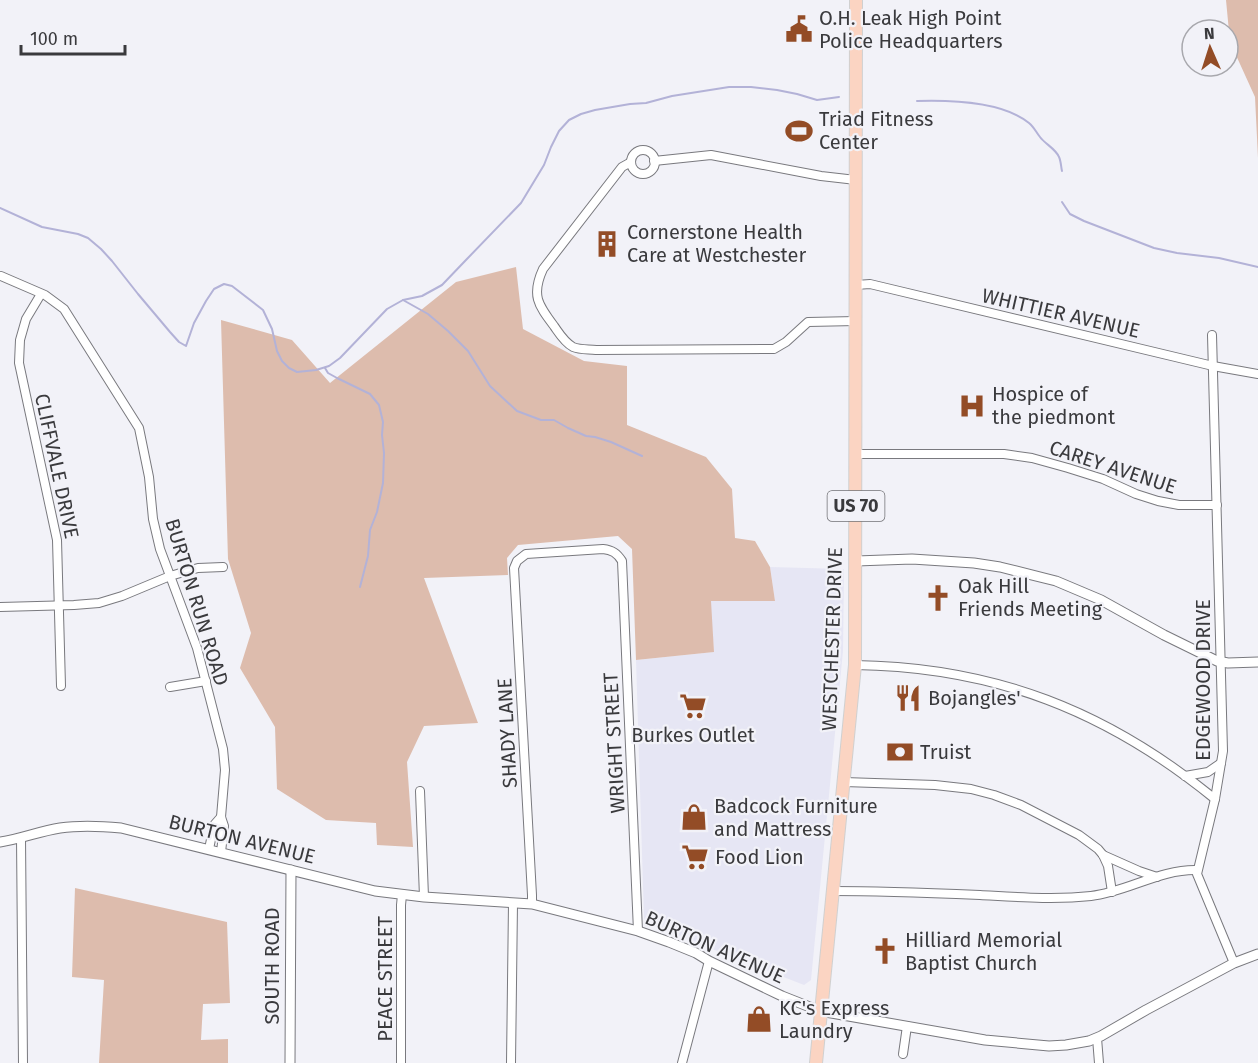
<svg xmlns="http://www.w3.org/2000/svg" width="1258" height="1063" font-family="'Fira Sans',sans-serif">
  <style>
    .built { fill: #e6e6f4 }
    .green { fill: #ddbcad }
    .lines { fill: none; stroke-linecap: round; stroke-linejoin: round }
    .stream { stroke: #b3b2d7; stroke-width: 2 }
    .minor-casing { stroke: #79797e; stroke-width: 10 }
    .tertiary-casing { stroke: #79797e; stroke-width: 11 }
    .primary-casing { stroke: #d0d0d0; stroke-width: 14 }
    .minor { stroke: #fff; stroke-width: 8 }
    .tertiary { stroke: #fff; stroke-width: 9 }
    .primary { stroke: #fbd4c2; stroke-width: 12 }
    .labels { text-anchor: middle; dominant-baseline: central; stroke-width: 4.5; stroke-linejoin: round; paint-order: stroke }
    .shield { fill: #f2f2f8; stroke: #717175; stroke-width: 1.5 }
    .shield-label { font-size: 18px; font-weight: bold; fill: #3a3a3d }
    .poi-label { font-size: 20px; fill: #3a3a3d; stroke: #f2f2f8; text-anchor: start }
    .street-label { font-size: 20px; fill: #3a3a3d; stroke: #f2f2f8 }
  </style>
  <rect width="100%" height="100%" fill="#f2f2f8"/>
  <polygon class="built" points="770,567 844,569 843,651 811,980 804,985 646,923 644,918 636,660 714,652 710,601 775,601"/>
  <g class="green">
    <polygon points="1226,0 1258,0 1258,158 1255,97 1230,42"/>
    <polygon points="516,267 523,329 584,361 627,366 627,425 706,457 732,489 735,538 755,541 770,567 775,601 711,601 714,652 636,660 632,549 618,536 518,545 507,558 508,575 424,578 478,723 424,726 407,762 413,847 377,845 376,823 326,820 277,789 275,727 240,668 251,633 228,559 221,320 292,340 330,383 456,282"/>
    <polygon points="75,888 227,922 230,1003 203,1004 201,1040 228,1039 228,1063 99,1063 104,980 72,977"/>
  </g>
  <g class="lines">
    <g class="stream">
      <path d="M 917,101 C 950,100 1002,101 1029,123 C 1034,127 1036,132 1040,137 C 1045,144 1056,149 1059,157 C 1061,161 1061,167 1062,171"/>
      <polyline points="1062,202 1070,214 1084,221 1154,248 1177,253 1219,258 1258,267"/>
      <polyline points="0,208 42,227 78,234 88,238 101,249 112,261 138,294 170,332 179,342 186,346 194,323 206,301 214,289 224,284 232,286 263,310 272,329 277,351 282,361 289,368 297,372 316,370 329,366 340,358 387,309 403,300 422,296 442,285 465,261 521,203 544,165 551,147 559,131 569,120 581,114 595,110 630,104 646,103 672,96 729,87 751,87 777,90 797,94 817,100 839,97"/>
      <polyline points="403,300 428,314 448,331 468,351 490,386 517,411 541,420 554,420 568,428 586,436 595,437 611,442 642,456"/>
      <polyline points="325,368 328,373 337,378 370,394 379,405 383,422 382,435 384,453 383,483 377,512 370,530 368,556 360,587"/>
    </g>
    <defs>
      <g id="minor">
        <circle cx="643" cy="162" r="12"/>
        <polyline points="654,161 711,155 821,176 856,180"/>
        <path d="M 631,162 L 622,167 L 543,269 C 531,295 538,305 554,326 C 559,333 564,342 573,347 C 580,350 589,349 596,350 L 774,349 L 786,342 L 808,322 L 856,321"/>
        <polyline points="1,276 45,295 64,309 139,428 149,477 153,519 160,549 197,648 223,749 225,770 221,817 224,826 221,852"/>
        <polyline points="856,285 870,284 1213,366 1258,374"/>
        <polyline points="41,294 26,319 20,340 19,363 57,540 61,686"/>
        <polyline points="1212,335 1223,751 1215,799 1197,874 1234,963"/>
        <polyline points="856,454 1004,454 1032,458 1068,468 1103,479 1136,494 1158,501 1179,505 1217,505"/>
        <polyline points="0,607 74,605 99,603 122,596 170,576 198,568 223,567"/>
        <path d="M 855,665 C 995,667 1107,711 1215,799"/>
        <polyline points="170,687 206,681"/>
        <polyline points="1185,776 1208,772 1221,763"/>
        <polyline points="844,782 935,785 971,789 994,795 1021,805 1079,835 1098,849 1103,855 1108,866 1112,892"/>
        <polyline points="420,791 424,897"/>
        <polyline points="21,838 23,1063"/>
        <polyline points="209,849 214,825 221,817"/>
        <polyline points="1103,855 1139,871 1157,877"/>
        <path d="M 833,891 C 882,891 931,893 980,895 C 1017,897 1054,900 1091,896 C 1127,892 1160,869 1197,870"/>
        <path d="M 532,904 L 532,895 L 514,568 L 517,561 L 526,554 L 603,549 C 612,550 617,553 622,561 L 638,931"/>
        <polyline points="1097,1038 1099,1063"/>
        <polyline points="903,1054 907,1026"/>
        <polyline points="401,1063 401,905 402,895"/>
        <polyline points="511,1063 513,903"/>
        <polyline points="682,1063 709,961"/>
      </g>
      <g id="tertiary">
        <polyline points="856,561 912,559 974,563 1000,567 1056,581 1101,600 1164,635 1217,661 1228,663 1258,662"/>
        <path d="M 0,842 C 21,839 40,831 60,828 C 80,825 101,826 121,828 L 375,891 L 424,897 L 532,904 L 638,931 L 669,942 L 696,953 L 709,961 L 782,996 L 820,1011 L 985,1040 L 1049,1046 L 1066,1045 L 1089,1041 L 1101,1036 L 1146,1010 L 1234,963 L 1258,954"/>
        <polyline points="290,1063 291,870"/>
      </g>
      <polyline id="primary" points="816,1063 855,665 856,0"/>
    </defs>
    <use href="#minor" class="minor-casing"/>
    <use href="#tertiary" class="tertiary-casing"/>
    <use href="#primary" class="primary-casing"/>
    <use href="#minor" class="minor"/>
    <use href="#tertiary" class="tertiary"/>
    <use href="#primary" class="primary"/>
  </g>
  <defs>
    <symbol id="civic-bare" viewBox="-9 -9 18 18"><path d="M-.6-6.5H3V-4.5H.6V-3L4-1V1h2V6H-6V1h2V-1L-.6-3ZM-1.2 2.5V6h2.4V2.5Z" fill="#934c26" stroke="#f2f2f8" stroke-width="2.5" paint-order="stroke"/></symbol>
    <symbol id="stadium-bare" viewBox="-9 -9 18 18"><path d="M0-5a6.5 5 0 1 0 0 10a6.5 5 0 1 0 0-10ZM-3.5-1.8h7v3.6h-7Z" fill="#934c26" stroke="#f2f2f8" stroke-width="2.5" paint-order="stroke"/></symbol>
    <symbol id="building-bare" viewBox="-9 -9 18 18"><path d="M-4-6H4V6H1V3H-1V6H-4ZM-2.5-4.3h1.7v1.8h-1.7ZM.8-4.3h1.7v1.8H.8ZM-2.5-1h1.7V.8h-1.7ZM.8-1h1.7V.8H.8Z" fill="#934c26" stroke="#f2f2f8" stroke-width="2.5" paint-order="stroke"/></symbol>
    <symbol id="hospital-bare" viewBox="-9 -9 18 18"><path d="M-5-5h3v3.5h4V-5h3V5h-3V1.5h-4V5h-3Z" fill="#934c26" stroke="#f2f2f8" stroke-width="2.5" paint-order="stroke"/></symbol>
    <symbol id="church-bare" viewBox="-9 -9 18 18"><path d="M-1.2-6h2.4v3.5h3.3v2.4h-3.3V6h-2.4V-.1h-3.3v-2.4h3.3Z" fill="#934c26" stroke="#f2f2f8" stroke-width="2.5" paint-order="stroke"/></symbol>
    <symbol id="restaurant-bare" viewBox="-9 -9 18 18"><path d="M-5-6h1v4h1v-4h1v4h1v-4h1v5L-1.5 .5V6h-2V.5L-5-1ZM5-6V6H3V1.5H1.5Q1.5-4 5-6Z" fill="#934c26" stroke="#f2f2f8" stroke-width="2.5" paint-order="stroke"/></symbol>
    <symbol id="supermarket-bare" viewBox="-9 -9 18 18"><path d="M-6-5.5h2.5l.6 2H6L4.5 2H-2.5L-4.4-4H-6ZM-1.5 3.2a1.3 1.3 0 1 0 .1 0ZM3 3.2a1.3 1.3 0 1 0 .1 0Z" fill="#934c26" stroke="#f2f2f8" stroke-width="2.5" paint-order="stroke"/></symbol>
    <symbol id="bank-bare" viewBox="-9 -9 18 18"><path d="M-6-4H6V4H-6ZM0-2.3a2.3 2.3 0 1 0 0 4.6a2.3 2.3 0 1 0 0-4.6Z" fill="#934c26" stroke="#f2f2f8" stroke-width="2.5" paint-order="stroke"/></symbol>
    <symbol id="shop-bare" viewBox="-9 -9 18 18"><path d="M-5-2.5h2.3a2.7 3.5 0 0 1 5.4 0H5L5.5 6h-11ZM-1.5-2.5h3a1.5 2.3 0 0 0-3 0Z" fill="#934c26" stroke="#f2f2f8" stroke-width="2.5" paint-order="stroke"/></symbol>
  </defs>
  <g fill-rule="evenodd">
    <use href="#civic-bare" x="780" y="10" width="38" height="38"/>
    <use href="#stadium-bare" x="780" y="112" width="38" height="38"/>
    <use href="#building-bare" x="588" y="225" width="38" height="38"/>
    <use href="#hospital-bare" x="953" y="387" width="38" height="38"/>
    <use href="#church-bare" x="919" y="579" width="38" height="38"/>
    <use href="#restaurant-bare" x="889" y="679" width="38" height="38"/>
    <use href="#supermarket-bare" x="674" y="687" width="38" height="38"/>
    <use href="#bank-bare" x="881" y="733" width="38" height="38"/>
    <use href="#shop-bare" x="675" y="798" width="38" height="38"/>
    <use href="#supermarket-bare" x="676" y="838" width="38" height="38"/>
    <use href="#church-bare" x="866" y="932" width="38" height="38"/>
    <use href="#shop-bare" x="740" y="1000" width="38" height="38"/>
  </g>
  <g class="labels">
    <rect class="shield" x="827.5" y="491" width="57" height="30" rx="4.5"/>
    <g class="shield-label">
      <text x="856" y="506">US 70</text>
    </g>
    <g class="poi-label">
      <text x="819" y="18">O.H. Leak High Point<tspan x="819" dy="23">Police Headquarters</tspan></text>
      <text x="819" y="119">Triad Fitness<tspan x="819" dy="23">Center</tspan></text>
      <text x="627" y="232">Cornerstone Health<tspan x="627" dy="23">Care at Westchester</tspan></text>
      <text x="992" y="394">Hospice of<tspan x="992" dy="23">the piedmont</tspan></text>
      <text x="958" y="586">Oak Hill<tspan x="958" dy="23">Friends Meeting</tspan></text>
      <text x="928" y="698">Bojangles'</text>
      <text x="693" y="735" text-anchor="middle">Burkes Outlet</text>
      <text x="920" y="752">Truist</text>
      <text x="714" y="806">Badcock Furniture<tspan x="714" dy="23">and Mattress</tspan></text>
      <text x="715" y="857">Food Lion</text>
      <text x="905" y="940">Hilliard Memorial<tspan x="905" dy="23">Baptist Church</tspan></text>
      <text x="779" y="1008">KC's Express<tspan x="779" dy="23">Laundry</tspan></text>
    </g>
    <g class="street-label">
      <text transform="translate(1061 313) rotate(13)">WHITTIER AVENUE</text>
      <text transform="translate(57 466) rotate(78)">CLIFFVALE DRIVE</text>
      <text transform="translate(1113 467) rotate(18)">CAREY AVENUE</text>
      <text transform="translate(197 602) rotate(73)">BURTON RUN ROAD</text>
      <text transform="translate(832 639) rotate(-88)">WESTCHESTER DRIVE</text>
      <text transform="translate(1203 680) rotate(-90)">EDGEWOOD DRIVE</text>
      <text transform="translate(507 733) rotate(-93)">SHADY LANE</text>
      <text transform="translate(614 743) rotate(-93)">WRIGHT STREET</text>
      <text transform="translate(242 839) rotate(14)">BURTON AVENUE</text>
      <text transform="translate(715 947) rotate(24)">BURTON AVENUE</text>
      <text transform="translate(272 966) rotate(-90)">SOUTH ROAD</text>
      <text transform="translate(385 979) rotate(-90)">PEACE STREET</text>
    </g>
  </g>
  <g transform="translate(1210 48) rotate(357)"><circle r="28" fill="#f2f2f8" stroke="#a8a8ad" stroke-width="1.5"/>
  <path d="M0-4.5L10 22L0 15L-10 22Z" fill="#934c26"/>
  <text y="-9" font-size="16" font-weight="bold" text-anchor="middle" fill="#3a3a3d">N</text>
  </g>
  <path d="M21 45v9h104v-9" fill="none" stroke="#3a3a3d" stroke-width="3"/>
  <text x="30" y="45" font-size="18" fill="#3a3a3d" stroke="#f2f2f8" stroke-width="4.5" paint-order="stroke">100 m</text>
</svg>
